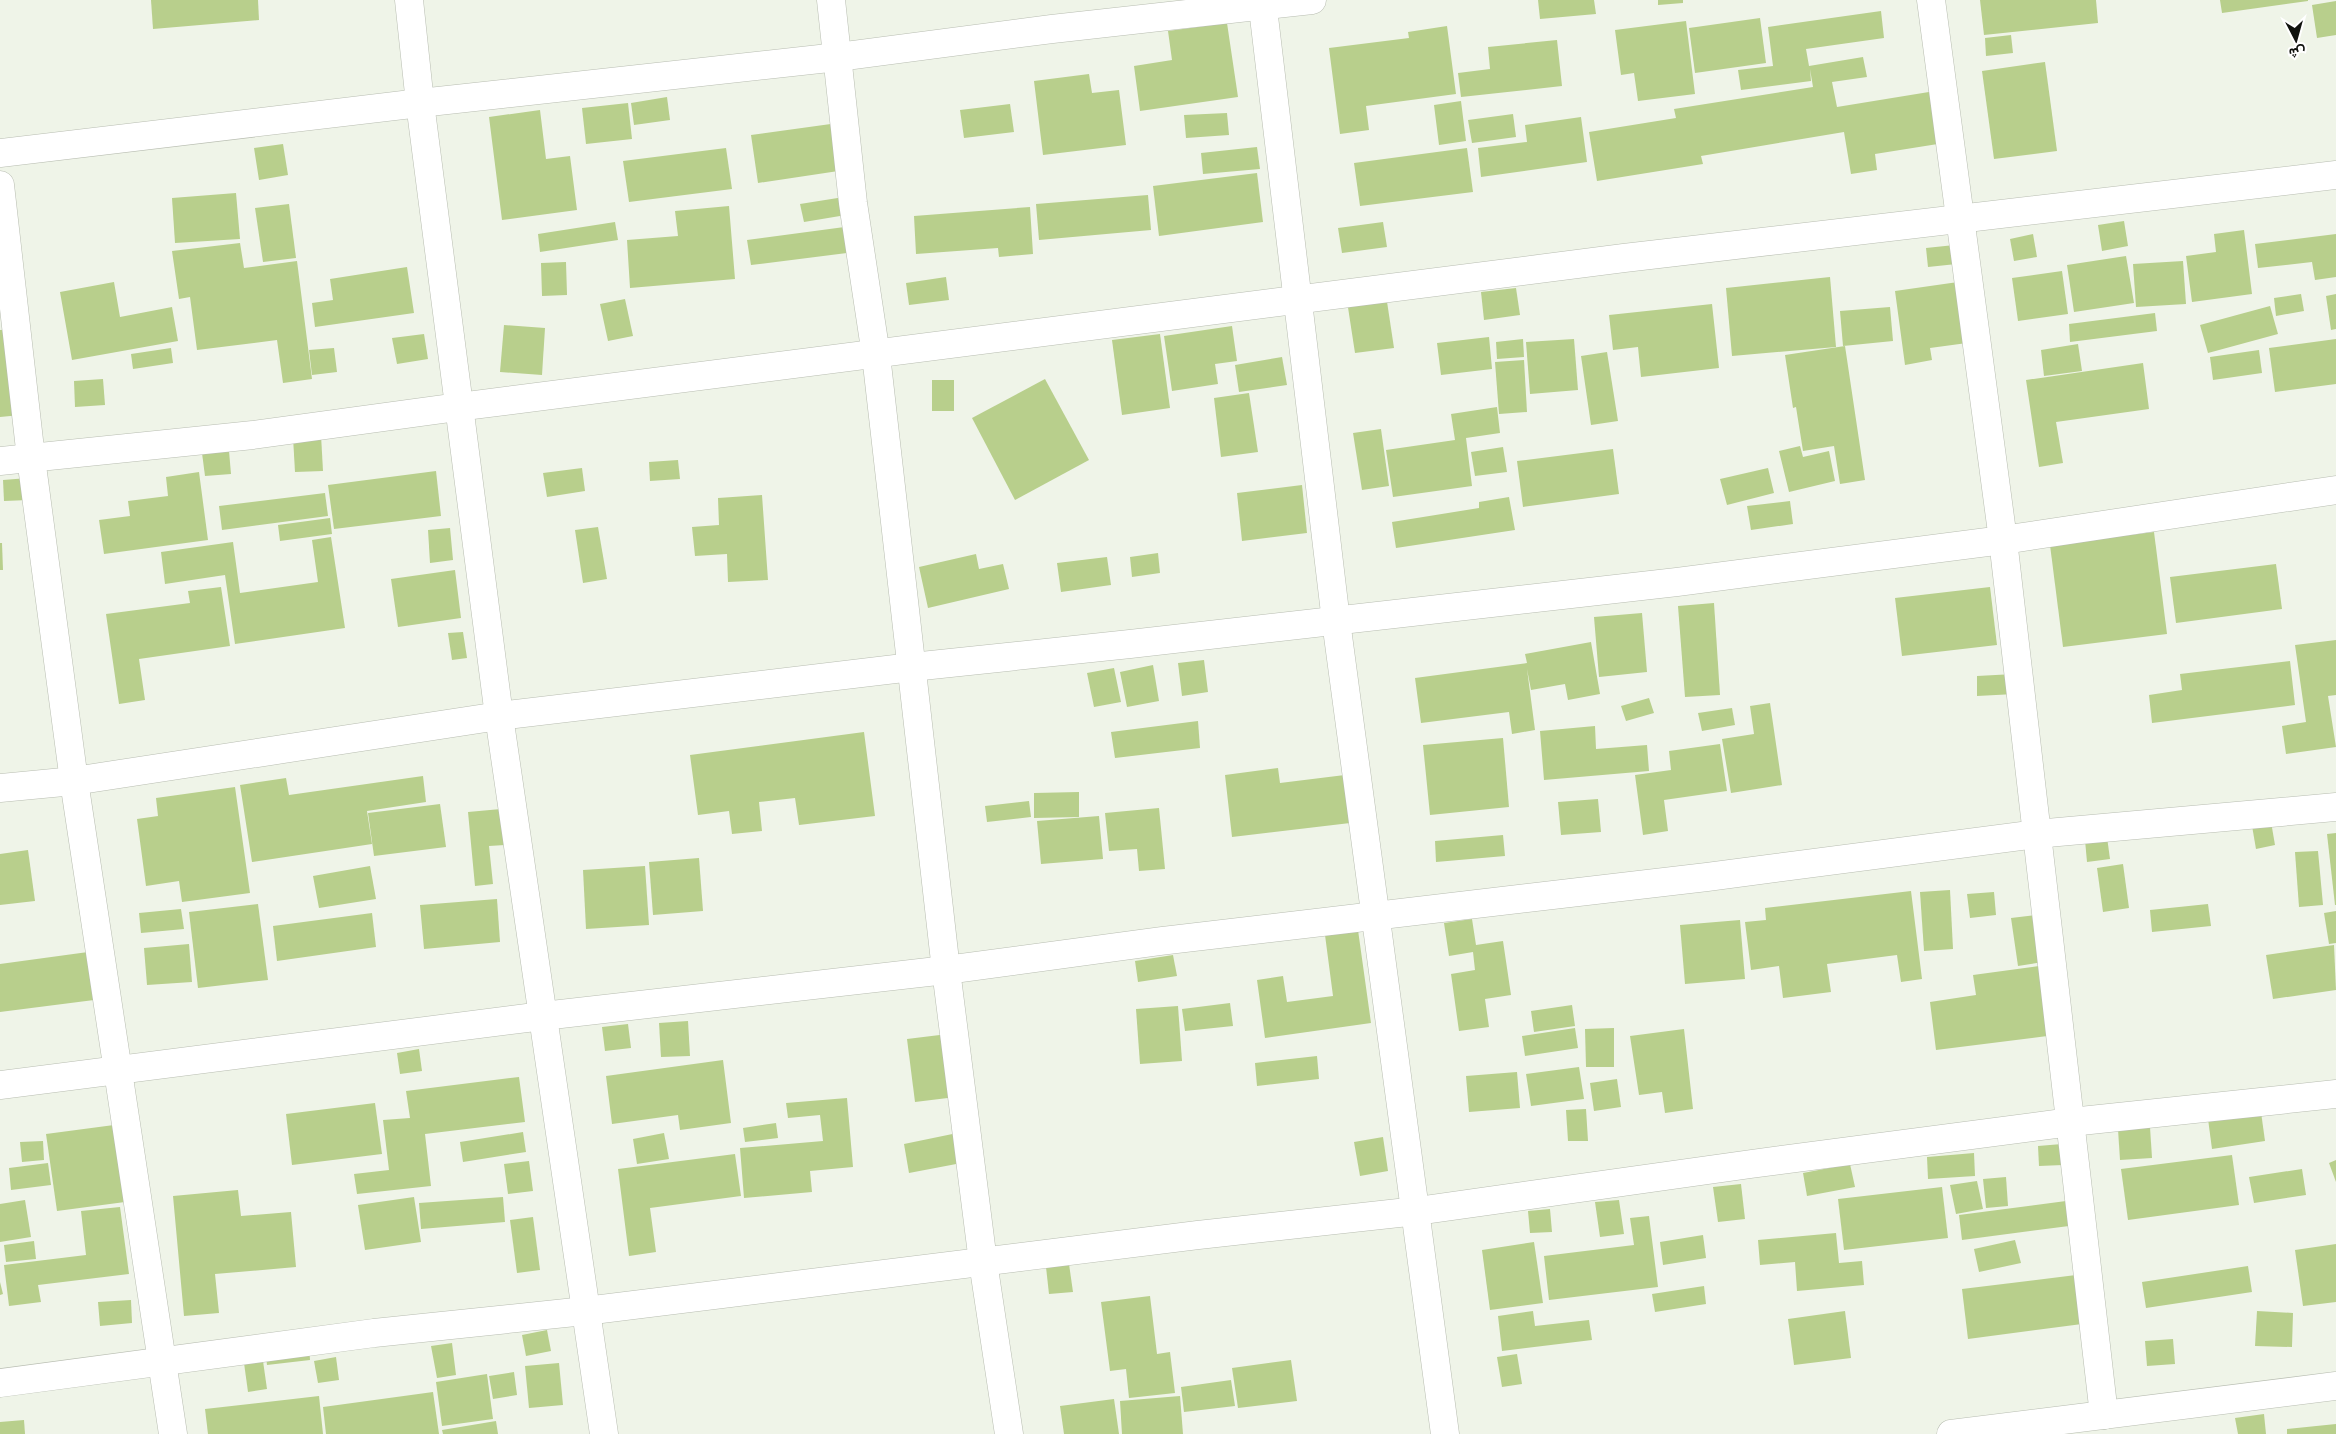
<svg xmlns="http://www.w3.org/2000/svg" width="2336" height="1434" font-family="Commissioner,Vazirmatn,sans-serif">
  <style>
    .building { fill: #b8cf8c }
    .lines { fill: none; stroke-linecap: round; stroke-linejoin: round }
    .street-casing { stroke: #b8bdb1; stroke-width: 29 }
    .street { stroke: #fff; stroke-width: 28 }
  </style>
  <rect width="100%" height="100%" fill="#eff4e8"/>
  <g class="building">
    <polygon points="151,0 258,0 259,20 153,29"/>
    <polygon points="1538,0 1594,0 1596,14 1540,19"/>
    <polygon points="1658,0 1683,0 1683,3 1658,5"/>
    <polygon points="1980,0 2096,0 2098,23 1984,35"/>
    <polygon points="2220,0 2308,0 2308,1 2222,13"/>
    <polygon points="2336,1 2336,35 2317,38 2312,5"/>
    <polygon points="1881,11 1884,38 1806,49 1809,66 1863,57 1867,77 1832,82 1837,107 1935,91 1944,143 1875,154 1877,170 1851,174 1844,132 1701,156 1703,164 1597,181 1589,132 1676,118 1674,109 1813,87 1810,69 1811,81 1741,90 1738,70 1773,66 1768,27"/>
    <polygon points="1760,18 1766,63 1695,73 1689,28"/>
    <polygon points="1686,21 1695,94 1638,101 1634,73 1621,75 1615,30"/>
    <polygon points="1227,23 1238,97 1140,111 1134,66 1172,60 1168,31"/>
    <polygon points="1447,26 1456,94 1366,106 1369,130 1340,134 1329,48 1409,38 1408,32"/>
    <polygon points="2011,35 2013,53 1986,56 1985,38"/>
    <polygon points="1557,40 1562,86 1461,97 1458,73 1490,69 1488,47"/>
    <polygon points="2045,62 2057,151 1994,159 1982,71"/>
    <polygon points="1089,74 1092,93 1119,90 1126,145 1043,155 1034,81"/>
    <polygon points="667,97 670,120 634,125 631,103"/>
    <polygon points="1461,101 1466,141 1439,145 1434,105"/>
    <polygon points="628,103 632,139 586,144 582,108"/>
    <polygon points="1010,104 1014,132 964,138 960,110"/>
    <polygon points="540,110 546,159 570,156 577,210 502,220 489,117"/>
    <polygon points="1227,113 1229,135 1186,138 1184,115"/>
    <polygon points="1513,114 1516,137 1472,143 1468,120"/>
    <polygon points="1581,117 1587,162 1481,177 1478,148 1527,142 1525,125"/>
    <polygon points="838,123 845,170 758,183 751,135"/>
    <polygon points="283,144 288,175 259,180 254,148"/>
    <polygon points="1257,147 1260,169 1203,174 1201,153"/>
    <polygon points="726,148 732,189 629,202 623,161"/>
    <polygon points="1467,148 1473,192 1360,206 1354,163"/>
    <polygon points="1257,173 1263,222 1159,236 1153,186"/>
    <polygon points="236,193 240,239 175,243 172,198"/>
    <polygon points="1148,195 1151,230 1039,240 1036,204"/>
    <polygon points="844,197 846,215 804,222 800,204"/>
    <polygon points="289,204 296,258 263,262 255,208"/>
    <polygon points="729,206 735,279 630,288 627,240 678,236 675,211"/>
    <polygon points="1030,207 1033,254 999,257 998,248 916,254 914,216"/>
    <polygon points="2124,221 2128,246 2102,251 2098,225"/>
    <polygon points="615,222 618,240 540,252 538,234"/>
    <polygon points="1383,222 1387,247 1342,253 1338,228"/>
    <polygon points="852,226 855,252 751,265 747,240"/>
    <polygon points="2244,230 2252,294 2192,302 2186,256 2216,252 2214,234"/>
    <polygon points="2033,234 2037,257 2014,261 2010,239"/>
    <polygon points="2336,234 2336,277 2315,280 2312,262 2258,268 2255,244"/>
    <polygon points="240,243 244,268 297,261 312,379 283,383 277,340 197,350 190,297 179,299 172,251"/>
    <polygon points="1964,244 1966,263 1928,267 1926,248"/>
    <polygon points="2126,256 2134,303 2074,312 2067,265"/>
    <polygon points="2183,261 2186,304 2136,307 2133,264"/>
    <polygon points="566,262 567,295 542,296 541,263"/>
    <polygon points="407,267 414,313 315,327 312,303 333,300 330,279"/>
    <polygon points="2062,271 2068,314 2018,321 2012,278"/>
    <polygon points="946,277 949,300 909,305 906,283"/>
    <polygon points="1830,277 1836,347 1732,356 1726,288"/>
    <polygon points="114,282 120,317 172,307 178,341 72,360 60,292"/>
    <polygon points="1958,282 1967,343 1930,348 1932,360 1905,365 1895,291"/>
    <polygon points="1516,288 1520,315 1484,320 1481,292"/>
    <polygon points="2301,294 2304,311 2276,316 2274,298"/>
    <polygon points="2336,294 2336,329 2331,330 2326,296"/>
    <polygon points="1386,295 1394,348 1355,353 1347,301"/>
    <polygon points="625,299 633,336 608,341 600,304"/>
    <polygon points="1712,304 1719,368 1641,377 1638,347 1613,350 1609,315"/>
    <polygon points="2270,306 2278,334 2208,353 2200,325"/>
    <polygon points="1890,307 1893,341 1843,346 1840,311"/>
    <polygon points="2155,313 2157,331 2070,342 2069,324"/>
    <polygon points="504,325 545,328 542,375 500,372"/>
    <polygon points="1232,326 1237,361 1215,364 1218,384 1172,391 1164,336"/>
    <polygon points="14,329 21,415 0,417 0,330"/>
    <polygon points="424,334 428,359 397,364 392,338"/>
    <polygon points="1160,334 1170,408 1122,415 1112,340"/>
    <polygon points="1489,337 1492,369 1441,375 1437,343"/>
    <polygon points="1523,339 1524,357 1497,359 1496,342"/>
    <polygon points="1574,339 1578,390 1530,394 1526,342"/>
    <polygon points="2336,339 2336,384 2275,392 2269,348"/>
    <polygon points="2078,344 2082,371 2044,376 2041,350"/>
    <polygon points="1845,346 1865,480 1840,484 1834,446 1803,451 1796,407 1793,408 1785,355"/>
    <polygon points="171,348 173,363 133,369 131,354"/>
    <polygon points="334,348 337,372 312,375 309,350"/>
    <polygon points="2259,350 2262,373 2213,380 2210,357"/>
    <polygon points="1607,352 1618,421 1591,425 1581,356"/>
    <polygon points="1282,357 1287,385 1239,392 1235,365"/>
    <polygon points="1524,360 1527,412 1499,414 1495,362"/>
    <polygon points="2143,363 2149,409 2056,422 2063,463 2039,467 2026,380"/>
    <polygon points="103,379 105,405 75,407 74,381"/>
    <polygon points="1045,379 1089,460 1015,500 972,418"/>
    <rect x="932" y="380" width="22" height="31"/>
    <polygon points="1249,393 1258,452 1221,457 1214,398"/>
    <polygon points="1497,407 1500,433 1466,438 1472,486 1393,497 1386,450 1455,440 1451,414"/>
    <polygon points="1381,429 1389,486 1362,490 1353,433"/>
    <polygon points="321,435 323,471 295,472 293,437"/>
    <polygon points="1800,446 1803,457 1829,451 1835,481 1789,492 1779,451"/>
    <polygon points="1503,447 1507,472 1475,476 1471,452"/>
    <polygon points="1613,449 1619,494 1523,507 1517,461"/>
    <polygon points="229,451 231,474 205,476 202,453"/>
    <polygon points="678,460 680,479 650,481 649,462"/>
    <polygon points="582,468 585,491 547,497 543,473"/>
    <polygon points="1768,468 1774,493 1727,505 1720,479"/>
    <polygon points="436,471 441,516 334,529 328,485"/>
    <polygon points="199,472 208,540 104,554 99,520 130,516 128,501 168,496 166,477"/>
    <polygon points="28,478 29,500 4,501 3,480"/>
    <polygon points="1302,485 1307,533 1242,541 1237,493"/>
    <polygon points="325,493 328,516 222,530 219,506"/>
    <polygon points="762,495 768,580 728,582 727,554 695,556 692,527 719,525 718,498"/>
    <polygon points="1509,497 1515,530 1396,548 1392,522 1479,508 1479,502"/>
    <polygon points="1790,501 1793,524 1751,530 1747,506"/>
    <polygon points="330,518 332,534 280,541 278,525"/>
    <polygon points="598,527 607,579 583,583 575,530"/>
    <polygon points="450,528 453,560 430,563 428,530"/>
    <polygon points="2154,532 2167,634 2063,647 2050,545"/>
    <polygon points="331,537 345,628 235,644 225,575 165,584 161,552 233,542 240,593 318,582 312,540"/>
    <polygon points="0,543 2,543 3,570 0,570"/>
    <polygon points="1158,553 1160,573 1132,577 1130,557"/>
    <polygon points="976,554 979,569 1003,564 1009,589 928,608 919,567"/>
    <polygon points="1107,557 1111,585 1061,592 1057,563"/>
    <polygon points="2276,564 2282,609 2176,623 2170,577"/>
    <polygon points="455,570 461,618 398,627 391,579"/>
    <polygon points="221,587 230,646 139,659 145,700 119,704 106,614 190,603 188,591"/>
    <polygon points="1990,587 1997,645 1902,656 1895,598"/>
    <polygon points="1714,603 1720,695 1685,697 1678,606"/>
    <polygon points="1642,613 1647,672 1599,677 1594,617"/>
    <polygon points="463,632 467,658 452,660 448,633"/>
    <polygon points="2336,640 2336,695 2328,696 2336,747 2286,754 2282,726 2306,722 2295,645"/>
    <polygon points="1591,642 1600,694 1568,700 1565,684 1531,690 1527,669 1535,730 1512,734 1509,712 1421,723 1415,678 1527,663 1525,654"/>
    <polygon points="1204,660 1208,692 1182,696 1178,663"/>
    <polygon points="2290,661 2295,705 2152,723 2149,695 2182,690 2180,674"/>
    <polygon points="1153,665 1159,701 1127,707 1120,672"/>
    <polygon points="1114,668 1121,702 1094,707 1087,673"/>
    <polygon points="2014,674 2015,694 1977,696 1977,676"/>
    <polygon points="1649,698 1654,713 1626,721 1621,706"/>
    <polygon points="1770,703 1782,785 1731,793 1722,739 1754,734 1750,706"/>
    <polygon points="1732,708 1735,725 1702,731 1698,713"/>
    <polygon points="1198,721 1200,748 1115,758 1111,732"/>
    <polygon points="1595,726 1596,749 1647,745 1649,771 1544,780 1540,731"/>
    <polygon points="864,732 875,816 799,825 795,798 759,802 762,831 732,834 729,811 698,815 690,755"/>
    <polygon points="1503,738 1509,807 1430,815 1423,745"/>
    <polygon points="1720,744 1727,791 1664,800 1668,831 1643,835 1635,775 1671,770 1669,751"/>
    <polygon points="1278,768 1280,783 1361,773 1367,821 1232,837 1225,775"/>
    <polygon points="423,776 426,802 367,811 372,844 252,862 240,785 286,778 289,795"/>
    <polygon points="235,787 250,893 182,902 179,881 146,886 137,819 158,816 156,798"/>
    <polygon points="1079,792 1079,817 1034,818 1034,793"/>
    <polygon points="1598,799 1601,832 1561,835 1558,802"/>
    <polygon points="1029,801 1031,817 987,822 985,806"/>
    <polygon points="440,804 446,847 374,856 368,813"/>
    <polygon points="1159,808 1165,869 1139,871 1137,849 1109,851 1105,813"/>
    <polygon points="501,809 505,845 489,846 493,884 475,886 468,812"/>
    <polygon points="1099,816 1103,859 1041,864 1037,821"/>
    <polygon points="2270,816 2275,845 2256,849 2251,820"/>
    <polygon points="2336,833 2336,905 2335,905 2327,834"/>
    <polygon points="1503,835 1505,856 1436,862 1435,841"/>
    <polygon points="2107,837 2110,859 2087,862 2085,840"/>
    <polygon points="28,850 35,901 0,905 0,854"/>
    <polygon points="2318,851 2323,905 2299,907 2295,852"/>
    <polygon points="699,858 703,911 653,915 649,862"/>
    <polygon points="2123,864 2129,908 2103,912 2097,868"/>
    <polygon points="370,866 376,899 319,908 313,876"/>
    <polygon points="645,866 649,925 586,929 583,870"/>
    <polygon points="1950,890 1953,949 1924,951 1920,892"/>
    <polygon points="1911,891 1922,979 1901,982 1897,955 1827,964 1831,992 1783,998 1779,966 1751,970 1745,922 1766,920 1765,908"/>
    <polygon points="1994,892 1996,915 1970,918 1967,894"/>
    <polygon points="497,899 500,942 424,949 420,905"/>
    <polygon points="258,904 268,980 198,988 189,912"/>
    <polygon points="2208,904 2211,926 2152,932 2150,910"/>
    <polygon points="181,909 184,929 141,933 139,913"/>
    <polygon points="2336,911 2336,943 2329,944 2324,913"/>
    <polygon points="372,913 376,947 277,961 273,926"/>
    <polygon points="2036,915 2043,962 2018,966 2011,918"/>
    <polygon points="1472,919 1476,945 1503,941 1511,995 1485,999 1489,1027 1459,1031 1451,974 1475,970 1473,952 1449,956 1444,923"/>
    <polygon points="1740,920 1745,979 1685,984 1680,925"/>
    <polygon points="1358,930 1371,1023 1265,1038 1257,980 1283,976 1287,1002 1333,996 1325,935"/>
    <polygon points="189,944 192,982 147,985 144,948"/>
    <polygon points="2334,945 2336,990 2273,999 2266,955"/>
    <polygon points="88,952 94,1000 0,1012 0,964"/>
    <polygon points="1173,955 1177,976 1138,982 1135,961"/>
    <polygon points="2046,965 2055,1035 1936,1050 1930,1002 1976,995 1973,975"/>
    <polygon points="1230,1003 1233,1026 1185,1031 1182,1009"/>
    <polygon points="1572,1005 1575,1026 1534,1032 1531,1011"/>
    <polygon points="1178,1006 1182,1061 1140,1064 1136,1009"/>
    <polygon points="688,1021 690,1056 661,1057 659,1023"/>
    <polygon points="628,1024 631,1048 605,1051 602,1027"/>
    <polygon points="1575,1028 1578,1048 1525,1056 1522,1036"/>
    <polygon points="1614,1028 1614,1067 1586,1067 1585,1029"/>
    <polygon points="1684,1029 1693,1109 1665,1113 1662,1092 1639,1095 1630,1036"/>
    <polygon points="956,1033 964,1096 915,1102 907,1039"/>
    <polygon points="419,1049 422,1071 400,1074 397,1053"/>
    <polygon points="1317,1056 1319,1079 1257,1086 1255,1063"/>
    <polygon points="723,1060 731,1123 680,1130 678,1115 612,1124 606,1076"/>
    <polygon points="1579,1067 1584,1099 1531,1106 1526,1074"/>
    <polygon points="1517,1072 1520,1108 1469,1112 1466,1076"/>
    <polygon points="519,1077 525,1122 425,1134 431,1186 357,1194 354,1174 389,1170 383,1120 410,1118 406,1091"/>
    <polygon points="1617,1079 1621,1107 1594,1111 1590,1083"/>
    <polygon points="847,1098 853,1167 810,1171 812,1192 744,1198 740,1148 823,1141 820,1115 788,1118 786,1103"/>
    <polygon points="375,1103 382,1154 292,1165 286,1114"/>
    <polygon points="1586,1109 1588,1141 1568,1141 1566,1110"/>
    <polygon points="2261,1112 2265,1141 2212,1149 2208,1119"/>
    <polygon points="776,1123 778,1138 745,1142 743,1128"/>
    <polygon points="114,1125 125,1202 57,1211 46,1134"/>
    <polygon points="2150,1127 2152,1158 2120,1160 2118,1129"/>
    <polygon points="967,1131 972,1161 909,1173 904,1144"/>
    <polygon points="523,1132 526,1152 463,1162 460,1142"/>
    <polygon points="664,1133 669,1159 637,1164 633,1139"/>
    <polygon points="1383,1137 1388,1171 1360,1176 1354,1142"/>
    <polygon points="43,1141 44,1160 22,1162 20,1142"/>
    <polygon points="2062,1144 2063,1165 2039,1166 2038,1146"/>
    <polygon points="1974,1153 1975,1176 1928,1179 1927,1157"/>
    <polygon points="735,1154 741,1196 650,1208 656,1252 629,1256 618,1169"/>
    <polygon points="2232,1155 2239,1205 2128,1220 2121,1169"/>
    <polygon points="2336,1160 2336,1182 2329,1163"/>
    <polygon points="529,1161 533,1191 508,1194 504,1164"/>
    <polygon points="48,1163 51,1185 11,1190 9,1168"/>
    <polygon points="1850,1164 1855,1187 1807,1196 1803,1173"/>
    <polygon points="2302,1169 2306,1195 2254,1203 2249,1177"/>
    <polygon points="2006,1177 2008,1206 1986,1208 1983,1179"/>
    <polygon points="1977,1181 1983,1209 1956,1214 1950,1185"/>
    <polygon points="1741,1184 1745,1219 1718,1222 1713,1187"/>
    <polygon points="1942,1187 1948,1238 1844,1250 1838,1199"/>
    <polygon points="238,1190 241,1216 291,1212 296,1267 215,1274 219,1313 184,1316 173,1196"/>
    <polygon points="414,1197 421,1242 365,1250 358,1205"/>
    <polygon points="503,1197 505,1222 421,1229 419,1203"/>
    <polygon points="25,1200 31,1237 0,1242 0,1204"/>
    <polygon points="1619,1200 1624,1234 1600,1237 1595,1202"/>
    <polygon points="2066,1201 2069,1226 1962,1240 1959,1215"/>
    <polygon points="120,1207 129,1274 38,1285 41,1302 9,1306 4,1265 86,1255 81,1211"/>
    <polygon points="1550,1209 1552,1232 1530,1233 1528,1211"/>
    <polygon points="1649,1216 1658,1287 1549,1300 1544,1256 1634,1245 1630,1218"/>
    <polygon points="533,1217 540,1270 517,1273 510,1220"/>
    <polygon points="1836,1233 1839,1263 1862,1261 1864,1285 1797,1291 1795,1262 1760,1265 1758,1240"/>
    <polygon points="1703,1235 1706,1258 1663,1265 1660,1242"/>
    <polygon points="2015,1240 2021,1263 1979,1272 1974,1249"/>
    <polygon points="34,1241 36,1259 6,1262 4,1245"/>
    <polygon points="1534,1242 1543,1303 1490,1310 1482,1250"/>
    <polygon points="2336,1244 2336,1302 2303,1306 2295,1250"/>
    <polygon points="1069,1264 1073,1292 1049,1294 1046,1267"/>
    <polygon points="2248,1266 2252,1292 2146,1308 2142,1282"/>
    <polygon points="2076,1275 2082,1324 1968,1339 1962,1289"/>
    <polygon points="0,1282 3,1294 0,1295"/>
    <polygon points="1704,1286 1706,1304 1655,1312 1652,1294"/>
    <polygon points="1150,1296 1157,1354 1170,1352 1175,1393 1129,1398 1126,1369 1110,1371 1101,1302"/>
    <polygon points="131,1300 132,1323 100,1326 98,1302"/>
    <polygon points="1533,1311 1535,1326 1589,1320 1592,1340 1502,1351 1498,1316"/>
    <polygon points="1845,1311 1851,1358 1794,1365 1788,1319"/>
    <polygon points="2257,1311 2293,1313 2292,1347 2255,1346"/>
    <polygon points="547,1330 551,1351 526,1356 522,1335"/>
    <polygon points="2173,1339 2175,1364 2147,1366 2145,1341"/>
    <polygon points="452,1343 456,1375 437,1378 431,1346"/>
    <polygon points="309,1346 310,1360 267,1365 265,1350"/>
    <polygon points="1517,1354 1522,1384 1502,1387 1497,1357"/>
    <polygon points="336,1357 339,1380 318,1383 314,1361"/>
    <polygon points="1291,1360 1297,1401 1238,1408 1232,1368"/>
    <polygon points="263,1361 267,1389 248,1392 244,1363"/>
    <polygon points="559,1363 563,1405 529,1408 525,1366"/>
    <polygon points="514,1372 517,1395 493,1399 489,1376"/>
    <polygon points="487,1374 493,1419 442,1426 436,1382"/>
    <polygon points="1231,1380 1235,1406 1184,1412 1181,1387"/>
    <polygon points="433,1392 439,1434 326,1434 323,1407"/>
    <polygon points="319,1396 323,1434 208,1434 205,1409"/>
    <polygon points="1180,1396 1183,1434 1122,1434 1120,1401"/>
    <polygon points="1114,1399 1119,1434 1064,1434 1060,1406"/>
    <polygon points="2264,1414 2266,1434 2238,1434 2235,1418"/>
    <polygon points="24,1420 25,1434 0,1434 0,1422"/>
    <polygon points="496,1421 498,1434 443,1434 442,1430"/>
    <polygon points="2336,1424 2336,1434 2287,1434 2287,1429"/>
  </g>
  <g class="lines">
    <defs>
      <g id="street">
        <polyline points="409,0 420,103 499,716 604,1434"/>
        <polyline points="831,0 853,203 876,355 946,970 983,1262 1009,1434"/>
        <polyline points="1262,0 1336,621 1445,1434"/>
        <polyline points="1931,0 2003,540 2104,1415"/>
        <polyline points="0,153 420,103 838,57 1052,29 1312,0"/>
        <polyline points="0,185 31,458 74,781 173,1434"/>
        <polyline points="0,461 253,435 458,407 1624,258 2336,175"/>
        <polyline points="0,788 74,781 499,716 912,667 1130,644 1677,582 2003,540 2336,490"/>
        <polyline points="0,1085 543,1016 946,970 1161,941 1707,877 2036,834 2336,807"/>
        <polyline points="0,1383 374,1333 585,1311 1198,1235 1417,1211 1751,1164 2071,1122 2336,1094"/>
        <polyline points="1951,1434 2336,1386"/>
      </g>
    </defs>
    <use href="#street" class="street-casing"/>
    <use href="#street" class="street"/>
  </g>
  <g transform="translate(2296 40) rotate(174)" stroke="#ffffff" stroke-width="4" paint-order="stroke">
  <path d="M0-4L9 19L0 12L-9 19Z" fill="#10120e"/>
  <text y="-8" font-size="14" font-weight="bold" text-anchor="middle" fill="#10120e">ش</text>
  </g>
</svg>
